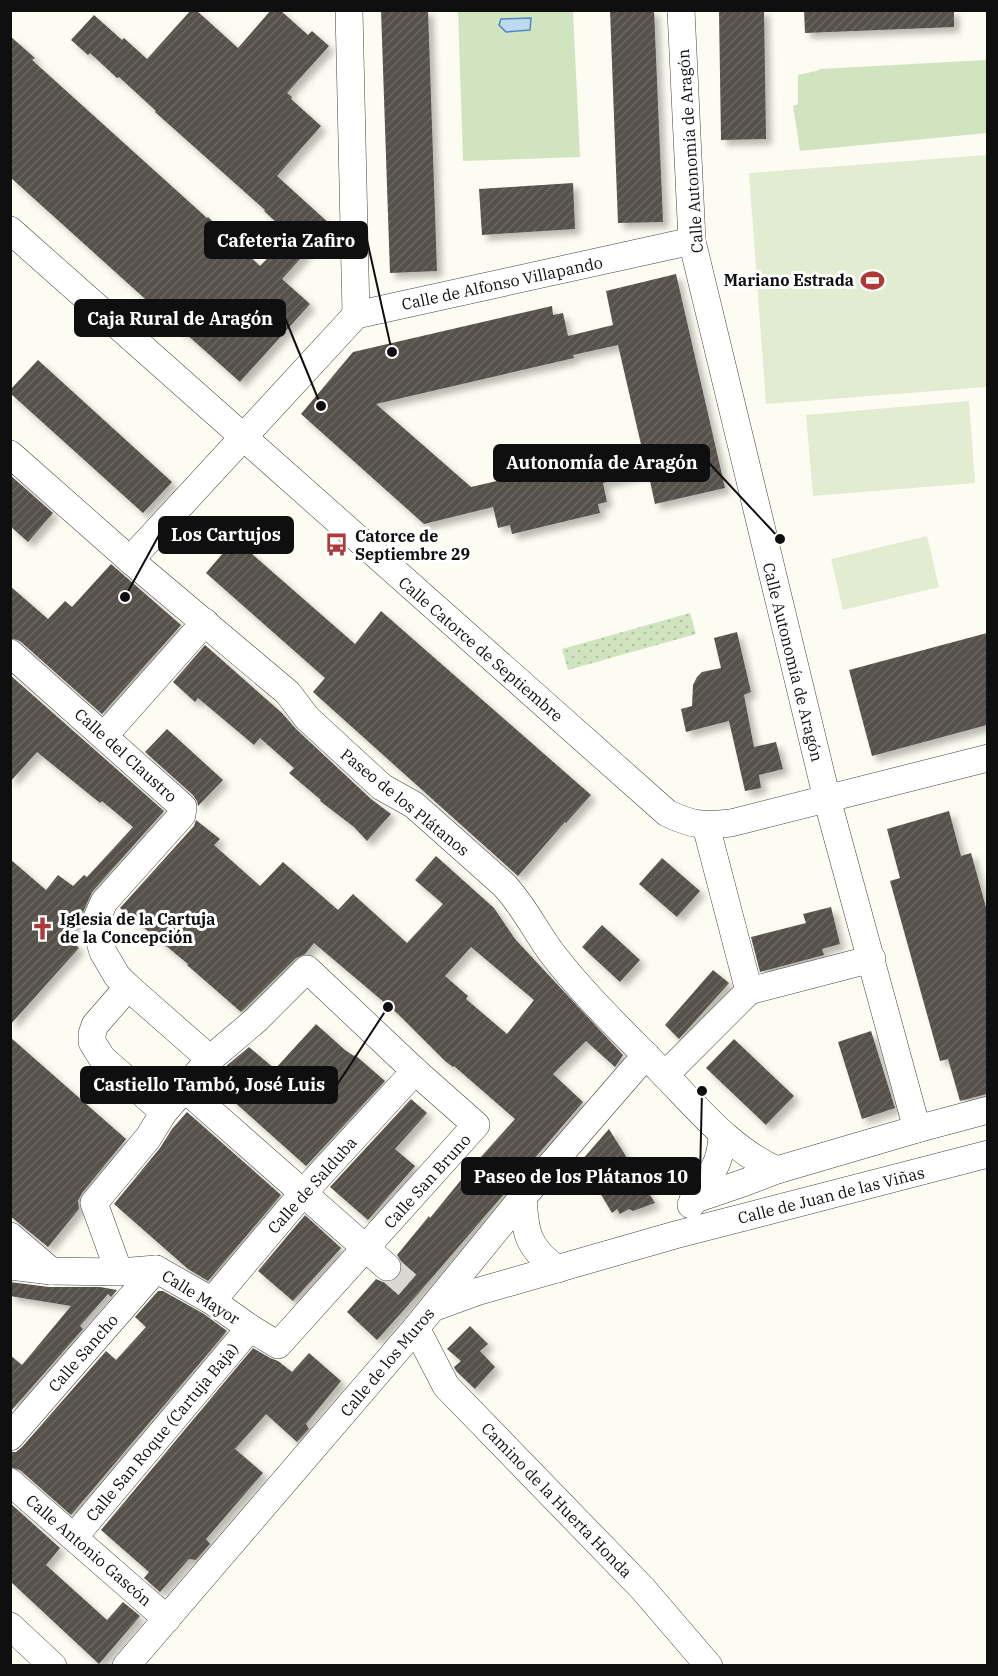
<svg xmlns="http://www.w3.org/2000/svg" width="998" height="1676" font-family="'IBM Plex Serif',serif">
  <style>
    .grass { fill: url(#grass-dots) }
    .garden { fill: #d0e4bf }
    .pitch { fill: #e1ecd0 }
    .water { fill: #bdd9ef; stroke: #4d89bc; stroke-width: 1.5 }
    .building { fill: url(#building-hatch); fill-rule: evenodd; filter: url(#shadow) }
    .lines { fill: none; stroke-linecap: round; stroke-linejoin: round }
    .minor-tunnel { stroke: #d9d8d0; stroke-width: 27; stroke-dasharray: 27 14; stroke-linecap: butt }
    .minor-casing { stroke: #424242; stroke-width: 28 }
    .minor { stroke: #fff; stroke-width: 27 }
    .labels { text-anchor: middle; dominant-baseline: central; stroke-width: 6; stroke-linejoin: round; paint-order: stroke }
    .street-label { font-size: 16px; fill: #0f0f0f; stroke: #fff }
    .poi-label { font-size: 16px; font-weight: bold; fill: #0f0f0f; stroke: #fff; text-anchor: start }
    .leader { fill: none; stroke: #0f0f0f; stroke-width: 2 }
    .callout-dot { fill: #0f0f0f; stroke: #fff; stroke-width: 2 }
    .callout { fill: #0f0f0f; stroke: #0f0f0f; stroke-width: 2 }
    .callout-label { font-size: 18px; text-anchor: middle; font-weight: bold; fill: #fff }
  </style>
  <defs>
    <pattern id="grass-dots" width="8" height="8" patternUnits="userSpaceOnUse" patternTransform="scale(1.5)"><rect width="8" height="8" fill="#d0e4bf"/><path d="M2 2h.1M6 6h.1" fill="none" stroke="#b1c2a3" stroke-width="1.8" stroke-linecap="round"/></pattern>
    <pattern id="building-hatch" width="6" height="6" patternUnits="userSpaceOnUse" patternTransform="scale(1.5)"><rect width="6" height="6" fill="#56514c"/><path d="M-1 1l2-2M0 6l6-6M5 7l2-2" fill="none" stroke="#696561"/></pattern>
    <filter id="shadow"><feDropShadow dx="5.5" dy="5.5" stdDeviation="3" flood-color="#0004"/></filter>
  </defs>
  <rect width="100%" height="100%" fill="#fdfcf2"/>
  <polygon class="grass" points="690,613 696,634 568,670 562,649"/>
  <g class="garden">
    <polygon points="458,11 573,11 580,157 463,161"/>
    <polygon points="987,60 987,133 800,151 793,106 798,104 798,75 816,71 820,69"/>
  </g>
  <g class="pitch">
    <polygon points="987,155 987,387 766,404 749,173"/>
    <polygon points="969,401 975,483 813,496 806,415"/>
    <polygon points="927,536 939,587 843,610 831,559"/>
  </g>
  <polygon class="water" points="531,18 530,30 506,32 499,25 501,19"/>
  <g class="building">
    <polygon points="191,10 196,10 238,48 271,10 280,10 308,35 312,31 329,46 287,93 292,97 291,99 321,126 277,176 331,225 282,279 310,304 240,382 185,333 184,334 10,177 10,36 35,58 32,60 207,218 208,217 260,266 290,235 264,211 265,210 155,112 156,111 119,77 117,78 90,53 88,55 71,40 94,15 122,40 124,38 147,59"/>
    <polygon points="381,10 428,10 437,271 390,273"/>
    <polygon points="610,10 654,10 663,222 618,223"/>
    <polygon points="719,10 764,10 766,139 721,140"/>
    <polygon points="804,10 954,10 954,27 805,33"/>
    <polygon points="573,183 575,229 482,235 479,189"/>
    <path d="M 676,274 L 725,488 L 655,504 L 648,472 L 603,483 L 607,502 L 598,504 L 600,513 L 512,534 L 510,525 L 498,528 L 493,507 L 424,524 L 301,414 L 353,352 L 552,306 L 553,315 L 563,313 L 568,336 L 613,325 L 606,291 ZM 618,345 L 643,453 L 598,464 L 597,458 L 471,487 L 376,404 L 574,358 L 573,355 Z"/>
    <polygon points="38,360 172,482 143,513 10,393 10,390"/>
    <polygon points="10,475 53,513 28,542 10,526"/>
    <polygon points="235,539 355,644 381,611 591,795 566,823 565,822 518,876 313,692 325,678 206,573"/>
    <polygon points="111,564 181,625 102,714 20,641 10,638 10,586 48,619 65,601 72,607"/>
    <polygon points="737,632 751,692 744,695 754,747 776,742 783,769 759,775 761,788 745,791 729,721 686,732 681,709 692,706 693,685 697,677 702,672 721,668 714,638"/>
    <polygon points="987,633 987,725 872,756 849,670"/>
    <polygon points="205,645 282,713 296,729 371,799 391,814 367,841 354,827 320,801 321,800 289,773 294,768 260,738 254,745 198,698 195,702 173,682"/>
    <polygon points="10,675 164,811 92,892 80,919 66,936 79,948 10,1025 10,859 46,890 58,875 73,886 84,875 87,877 133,827 102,801 100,803 37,752 10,782"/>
    <polygon points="167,729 223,780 198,806 197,801 193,795 145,752"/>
    <polygon points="949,811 961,856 971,853 987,911 987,1094 960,1101 948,1059 940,1061 890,881 900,878 887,829"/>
    <path d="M 196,820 L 220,839 L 214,845 L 260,886 L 283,862 L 338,910 L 353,894 L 407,943 L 443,904 L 415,880 L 436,856 L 494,908 L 515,939 L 623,1055 L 615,1067 L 586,1041 L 553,1074 L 583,1102 L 418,1294 L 377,1340 L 347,1312 L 376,1279 L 383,1282 L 391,1282 L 399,1277 L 402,1271 L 402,1263 L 397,1255 L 429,1216 L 430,1218 L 470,1169 L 515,1119 L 454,1066 L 453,1067 L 445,1061 L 398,1014 L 314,943 L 305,954 L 296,958 L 241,1012 L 187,965 L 188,964 L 120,908 L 194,826 ZM 471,947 L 534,1000 L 507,1034 L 466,999 L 468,996 L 445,976 Z"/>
    <polygon points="662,858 700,891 677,917 639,884"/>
    <polygon points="831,907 840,944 822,949 824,955 760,972 751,937 806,923 803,914"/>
    <polygon points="602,925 640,960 620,982 582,947"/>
    <polygon points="713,970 729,983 679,1039 665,1025"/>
    <polygon points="316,1024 345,1050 354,1056 355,1055 385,1081 306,1166 212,1082 225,1067 249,1047 275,1069"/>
    <polygon points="871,1031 895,1108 862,1119 838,1042"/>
    <polygon points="10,1037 126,1139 82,1193 78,1201 79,1209 48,1247 10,1216"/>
    <polygon points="734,1039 794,1096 766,1125 706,1068"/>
    <polygon points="411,1099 427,1113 395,1149 415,1166 368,1220 330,1187"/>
    <polygon points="187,1112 281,1195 208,1281 188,1269 114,1204 160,1148 172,1129"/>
    <polygon points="609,1129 655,1203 633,1211 629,1209 620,1214 617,1209 612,1213 581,1161"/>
    <polygon points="305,1215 341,1248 293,1301 258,1271"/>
    <polygon points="10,1282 49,1287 100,1287 117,1290 111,1297 108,1294 80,1326 83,1329 10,1412 10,1355 22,1365 71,1306 10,1296"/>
    <polygon points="158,1291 163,1291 204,1314 227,1331 71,1515 20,1470 10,1467 10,1452 16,1452 22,1447 106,1351 116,1360 146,1327 135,1317"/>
    <polygon points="470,1326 488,1344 480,1351 495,1367 475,1389 456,1371 454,1367 461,1361 447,1349"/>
    <polygon points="253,1348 270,1358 278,1361 292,1372 309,1353 341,1381 306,1424 309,1429 297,1442 266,1414 235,1449 263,1473 206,1539 210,1544 196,1560 189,1559 160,1592 144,1578 149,1572 101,1530"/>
    <polygon points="10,1503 60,1548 46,1565 107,1620 123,1602 140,1616 99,1664 10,1581"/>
  </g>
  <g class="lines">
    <polyline class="minor-tunnel" points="387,1267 418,1294"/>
    <defs>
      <g id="minor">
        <polyline points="349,10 356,315"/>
        <polyline points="681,10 692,241 827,799 917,1129"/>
        <path d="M 10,230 L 667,813 C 692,825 702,826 731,823 L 988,758"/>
        <path d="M 10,454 L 130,560 L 288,693 L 307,718 L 382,787 L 414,805 L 504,885 C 523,905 535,930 551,952 C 583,994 623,1032 660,1070 C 696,1106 729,1149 777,1170"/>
        <polyline points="130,560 356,315 692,241"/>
        <polyline points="10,653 183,807 182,815 104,902 96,920 96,929 103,952 117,976 128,987 210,1059"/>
        <polyline points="104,736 205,622"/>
        <polyline points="706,826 749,991"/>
        <polyline points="128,987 95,1025 92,1034 92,1042 102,1058 164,1112"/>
        <polyline points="665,1075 749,991 872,959"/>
        <polyline points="184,1088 387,1267"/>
        <path d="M 523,1197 C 525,1231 527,1249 558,1269"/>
        <polyline points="693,1200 743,1183 777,1170 917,1129 988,1110"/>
        <path d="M 691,1205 C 706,1175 721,1171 722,1134"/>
        <polyline points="10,1236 51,1271"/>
        <polyline points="10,1266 51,1271 119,1272 156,1269 212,1301 250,1328 278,1345 476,1125 415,1071 307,969 256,1020 210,1059 164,1112 148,1138 94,1203 119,1272"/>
        <polyline points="212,1301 303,1193 415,1071"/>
        <polyline points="435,1307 476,1292 675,1235 988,1154"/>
        <polyline points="416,1328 446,1386 643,1589 709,1666"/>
        <polyline points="10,1437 156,1269"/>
        <polyline points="10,1482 167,1619"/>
        <polyline points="74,1537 250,1328"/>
        <polyline points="10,1626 53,1666"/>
        <polyline points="126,1666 416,1328 523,1197 646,1055"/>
      </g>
    </defs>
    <use href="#minor" class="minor-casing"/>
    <use href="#minor" class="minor"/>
  </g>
  <defs>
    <symbol id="stadium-bare" viewBox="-9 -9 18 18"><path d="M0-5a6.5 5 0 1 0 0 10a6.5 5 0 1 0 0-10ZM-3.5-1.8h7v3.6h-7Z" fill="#ad3a38" stroke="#fff" stroke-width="2.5" paint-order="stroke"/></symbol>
    <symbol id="bus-bare" viewBox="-9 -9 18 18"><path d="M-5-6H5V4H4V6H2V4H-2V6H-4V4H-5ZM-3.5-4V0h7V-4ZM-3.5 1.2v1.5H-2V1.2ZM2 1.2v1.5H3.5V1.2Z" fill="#ad3a38" stroke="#fff" stroke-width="2.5" paint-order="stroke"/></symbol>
    <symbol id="church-bare" viewBox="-9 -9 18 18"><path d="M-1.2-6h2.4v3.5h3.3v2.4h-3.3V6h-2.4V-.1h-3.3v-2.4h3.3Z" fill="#ad3a38" stroke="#fff" stroke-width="2.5" paint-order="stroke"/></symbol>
  </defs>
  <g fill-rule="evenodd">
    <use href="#stadium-bare" x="856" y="264" width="33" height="33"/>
    <use href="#bus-bare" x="320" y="528" width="33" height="33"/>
    <use href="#church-bare" x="26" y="912" width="33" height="33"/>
  </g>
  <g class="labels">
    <g class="street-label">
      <text transform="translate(690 151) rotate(-94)">Calle Autonomía de Aragón</text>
      <text transform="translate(502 283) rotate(-12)">Calle de Alfonso Villapando</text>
      <text transform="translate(481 649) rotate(41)">Calle Catorce de Septiembre</text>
      <text transform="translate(793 662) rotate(76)">Calle Autonomía de Aragón</text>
      <text transform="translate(126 755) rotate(42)">Calle del Claustro</text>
      <text transform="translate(405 802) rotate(39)">Paseo de los Plátanos</text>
      <text transform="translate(427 1181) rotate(-48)">Calle San Bruno</text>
      <text transform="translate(312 1185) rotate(-48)">Calle de Salduba</text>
      <text transform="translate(831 1195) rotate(-14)">Calle de Juan de las Viñas</text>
      <text transform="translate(201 1297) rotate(32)">Calle Mayor</text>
      <text transform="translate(83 1353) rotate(-49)">Calle Sancho</text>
      <text transform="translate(387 1362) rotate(-50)">Calle de los Muros</text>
      <text transform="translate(162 1432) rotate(-50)">Calle San Roque (Cartuja Baja)</text>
      <text transform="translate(557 1500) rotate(46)">Camino de la Huerta Honda</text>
      <text transform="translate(89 1550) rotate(41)">Calle Antonio Gascón</text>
    </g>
    <g class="poi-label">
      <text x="854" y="280" text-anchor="end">Mariano Estrada</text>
      <text x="355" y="536">Catorce de<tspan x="355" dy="18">Septiembre 29</tspan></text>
      <text x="60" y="919">Iglesia de la Cartuja<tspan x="60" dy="18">de la Concepción</tspan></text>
    </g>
  </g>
  <path class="leader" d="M392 352L367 240M321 406L285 318M780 539L709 463M125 597L159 535M388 1007L337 1085M702 1091L700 1176"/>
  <g class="callout-dot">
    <circle cx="392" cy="352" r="6"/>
    <circle cx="321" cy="406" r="6"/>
    <circle cx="780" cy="539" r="6"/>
    <circle cx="125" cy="597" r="6"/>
    <circle cx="388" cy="1007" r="6"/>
    <circle cx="702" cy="1091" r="6"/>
  </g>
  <g class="callout">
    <rect x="205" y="222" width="162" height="36" rx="6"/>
    <rect x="75" y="300" width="210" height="36" rx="6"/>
    <rect x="494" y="445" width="215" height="36" rx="6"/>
    <rect x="159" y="517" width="134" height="36" rx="6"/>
    <rect x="81" y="1067" width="256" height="36" rx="6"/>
    <rect x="462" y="1158" width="238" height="36" rx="6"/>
  </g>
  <g class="callout-label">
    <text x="286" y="247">Cafeteria Zafiro</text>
    <text x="180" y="325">Caja Rural de Aragón</text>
    <text x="602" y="469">Autonomía de Aragón</text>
    <text x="226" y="541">Los Cartujos</text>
    <text x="209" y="1091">Castiello Tambó, José Luis</text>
    <text x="581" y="1183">Paseo de los Plátanos 10</text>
  </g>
  <rect width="998" height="1676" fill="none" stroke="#0f0f0f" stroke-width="24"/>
</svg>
